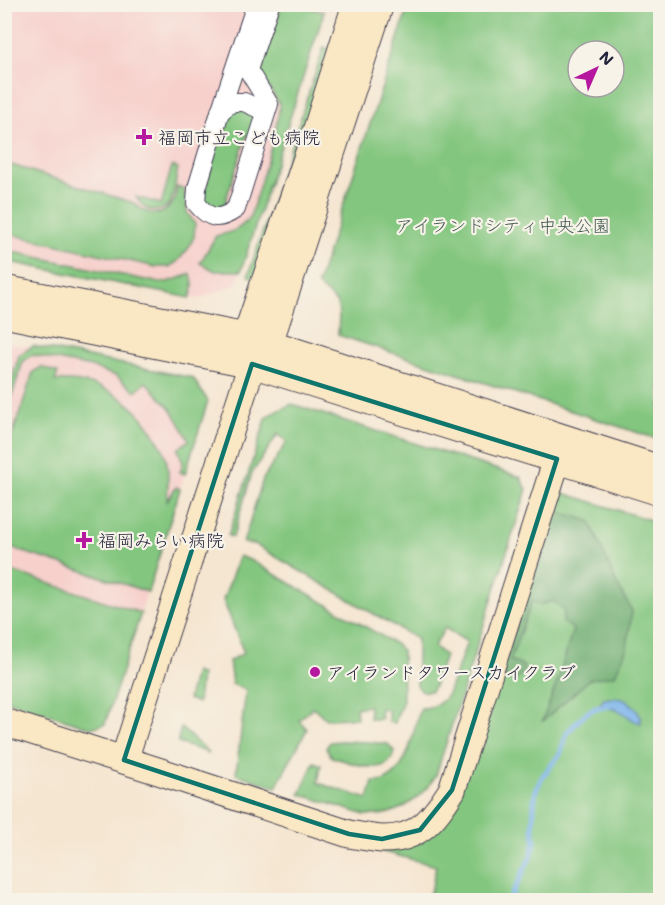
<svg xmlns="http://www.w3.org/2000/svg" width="665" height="905" font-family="Mali,'Klee One',sans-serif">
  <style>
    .built { fill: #f7d0cc }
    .green { fill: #83c67f; stroke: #52745d; stroke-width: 1.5; fill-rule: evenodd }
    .forest { fill: #6aab6e; stroke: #466654; stroke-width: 1.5 }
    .water { fill: #7cb4ec; stroke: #4f6b94; stroke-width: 1.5 }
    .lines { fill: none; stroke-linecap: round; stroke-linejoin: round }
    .stream { stroke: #7cb4ec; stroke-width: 5 }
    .street-casing { stroke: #423f52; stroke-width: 20 }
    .secondary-casing { stroke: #423f52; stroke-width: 29 }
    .street { stroke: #fff; stroke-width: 18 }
    .secondary { stroke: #fae7c3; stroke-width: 27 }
    .marked { fill: none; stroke: #0f766e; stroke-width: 4.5; stroke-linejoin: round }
    .poi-dot { fill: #b5179e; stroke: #f7f3e8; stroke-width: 2 }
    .labels { text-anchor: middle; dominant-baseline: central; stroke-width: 4.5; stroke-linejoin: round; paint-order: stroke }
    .poi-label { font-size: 18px; fill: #22223b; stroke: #f7f3e8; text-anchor: start }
    .park-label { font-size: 18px; fill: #445b53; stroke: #f7f3e8 }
  </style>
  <rect width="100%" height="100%" fill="#f7f3e8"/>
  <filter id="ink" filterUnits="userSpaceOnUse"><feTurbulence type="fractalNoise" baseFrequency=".0167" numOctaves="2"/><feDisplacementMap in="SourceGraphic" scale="12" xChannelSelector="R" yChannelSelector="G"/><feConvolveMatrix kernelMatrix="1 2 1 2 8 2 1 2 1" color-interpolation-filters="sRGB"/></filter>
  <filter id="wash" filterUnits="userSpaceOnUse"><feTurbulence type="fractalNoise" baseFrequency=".008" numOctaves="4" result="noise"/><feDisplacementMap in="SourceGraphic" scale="24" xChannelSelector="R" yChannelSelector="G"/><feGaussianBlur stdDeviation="1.35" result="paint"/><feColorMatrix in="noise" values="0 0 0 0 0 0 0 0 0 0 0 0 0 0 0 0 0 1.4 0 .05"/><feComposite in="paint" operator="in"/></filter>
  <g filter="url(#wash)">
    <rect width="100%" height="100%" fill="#f5e6d1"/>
    <g class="built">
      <polygon points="4,5 327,5 236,285 198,299 5,261"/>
      <polygon points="4,342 193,378 208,401 105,724 5,700"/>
    </g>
    <g class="green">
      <path d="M 282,5 L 298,5 L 324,12 L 241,271 L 215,271 L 200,263 L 216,236 C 231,232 239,231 250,217 L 274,137 L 280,105 L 259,73 Z"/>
      <path d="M 409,5 L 660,5 L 660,440 L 338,335 L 339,314 L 337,303 L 317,285 ZM 578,51 L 614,51 L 614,87 L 578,87 Z"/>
      <polygon points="324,47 333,50 257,279 248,276"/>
      <polygon points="233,106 258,118 252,137 247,135 225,203 232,204 218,211 210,206 203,197 225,117"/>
      <path d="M 5,163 L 134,203 C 146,215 163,219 173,202 C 176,199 176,192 177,187 L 184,188 L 187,212 L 195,224 L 194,237 L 188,249 L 177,262 L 169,267 L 156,267 L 5,233 Z"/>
      <path d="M 172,166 L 178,168 C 176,177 175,193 171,201 C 166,212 150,213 142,205 C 139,203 138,200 136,197 L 161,204 Z"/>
      <path d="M 4,250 L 160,283 L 171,281 L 191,274 C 194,284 194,289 190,298 L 5,261 Z"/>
      <polygon points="33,346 193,378 208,401 185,474 180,472 183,463 178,449 189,440 172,410 146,382 135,391 116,376 91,367 32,355 23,362 5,417 5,403 19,355"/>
      <path d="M 41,367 L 58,373 L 55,381 C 100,378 135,400 157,439 C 159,443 162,447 164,451 C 170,468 168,484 167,501 L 176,487 L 180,489 L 148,592 L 5,546 L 5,458 L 33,372 Z"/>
      <path d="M 292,404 L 520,477 L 527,489 L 436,775 C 421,800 395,818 365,815 L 300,794 L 314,762 L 321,765 L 318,783 L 368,799 L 373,782 C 378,782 383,782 387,779 C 408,769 413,733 419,712 L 421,708 C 433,708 442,704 448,694 L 467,642 L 445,628 L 434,646 L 445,656 L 434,687 L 431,691 C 425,692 422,692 417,687 L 417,639 L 254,544 L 243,543 L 263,479 L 287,442 L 278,434 L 252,473 L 233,537 L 228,536 L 267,416 Z"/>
      <polygon points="560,492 660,523 660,900 427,900 432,887 436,866 366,847 422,842"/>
      <polygon points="239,556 252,561 394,643 402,650 403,700 395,723 388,722 388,709 380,709 381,719 370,719 369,706 356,708 357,718 326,719 313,707 299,720 307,729 276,787 236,774 246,690 232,684 229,661 244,653 223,600"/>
      <polygon points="5,569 141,613 105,724 91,728 5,700"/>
      <polygon points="195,672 201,675 198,703 188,699"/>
      <polygon points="181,728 209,753 178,743 178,739"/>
      <path d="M 341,741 L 368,742 L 388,744 L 394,751 C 390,780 350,762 332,757 L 326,748 L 330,742 Z"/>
    </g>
    <polygon class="forest" points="553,510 590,521 616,582 632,611 627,648 615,675 590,679 542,722 559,677 573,629 563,622 564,610 553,601 540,605 532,601 510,660 524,666 522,674 515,680 509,678 500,673"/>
    <path class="water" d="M 611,698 C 614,698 618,698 622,699 C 632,702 641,713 641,723 C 632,722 628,714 619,711 C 613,708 606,708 600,704 L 604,699 Z"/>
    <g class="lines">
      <polyline class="stream" points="510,900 513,892 531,856 535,841 533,828 534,803 536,790 542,777 560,754 567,733 575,724 585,714 595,708 610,706"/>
    </g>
  </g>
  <g filter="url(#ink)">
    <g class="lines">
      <defs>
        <g id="street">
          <path d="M 256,4 L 220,112 L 197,188 L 196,203 C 210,220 219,221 236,209 L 269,104 L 248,70 L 270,4"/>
          <polyline points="220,112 232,102 244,102 266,112"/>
        </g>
        <g id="secondary">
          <polyline points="4,289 246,337 287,349 660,469"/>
          <polyline points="4,314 252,364 660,492"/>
          <polyline points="250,354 246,337 315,135 356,4"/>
          <path d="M 4,722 L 158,771 L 349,834 C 360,836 371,838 382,839 C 419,840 434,818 452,790 L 557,459"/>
          <polyline points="124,760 252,364 269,343 380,4"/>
        </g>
      </defs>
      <use href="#street" class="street-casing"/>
      <use href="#secondary" class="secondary-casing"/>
      <use href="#street" class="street"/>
      <use href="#secondary" class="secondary"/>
    </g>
  </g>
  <path class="marked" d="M 252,364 L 557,459 L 452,790 L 420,830 L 382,839 L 349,834 L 124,760 Z"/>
  <g class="poi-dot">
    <path d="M141 128h6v6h6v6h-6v6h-6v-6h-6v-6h6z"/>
    <path d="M81 531h6v6h6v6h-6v6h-6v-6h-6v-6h6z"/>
    <circle cx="315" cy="672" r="6"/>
  </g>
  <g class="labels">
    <g class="poi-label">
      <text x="158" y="137">福岡市立こども病院</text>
      <text x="98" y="540">福岡みらい病院</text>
      <text x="327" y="672">アイランドタワースカイクラブ</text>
    </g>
    <g class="park-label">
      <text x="503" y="225">アイランドシティ中央公園</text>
    </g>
  </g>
  <rect width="665" height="905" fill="none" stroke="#f7f3e8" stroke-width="24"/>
  <g transform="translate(596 69) rotate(44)"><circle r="28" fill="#f7f3e8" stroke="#a29fa3" stroke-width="1.5"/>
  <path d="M0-4.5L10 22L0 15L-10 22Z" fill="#b5179e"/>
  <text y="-9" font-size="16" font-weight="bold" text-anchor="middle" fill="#22223b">N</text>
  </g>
</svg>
